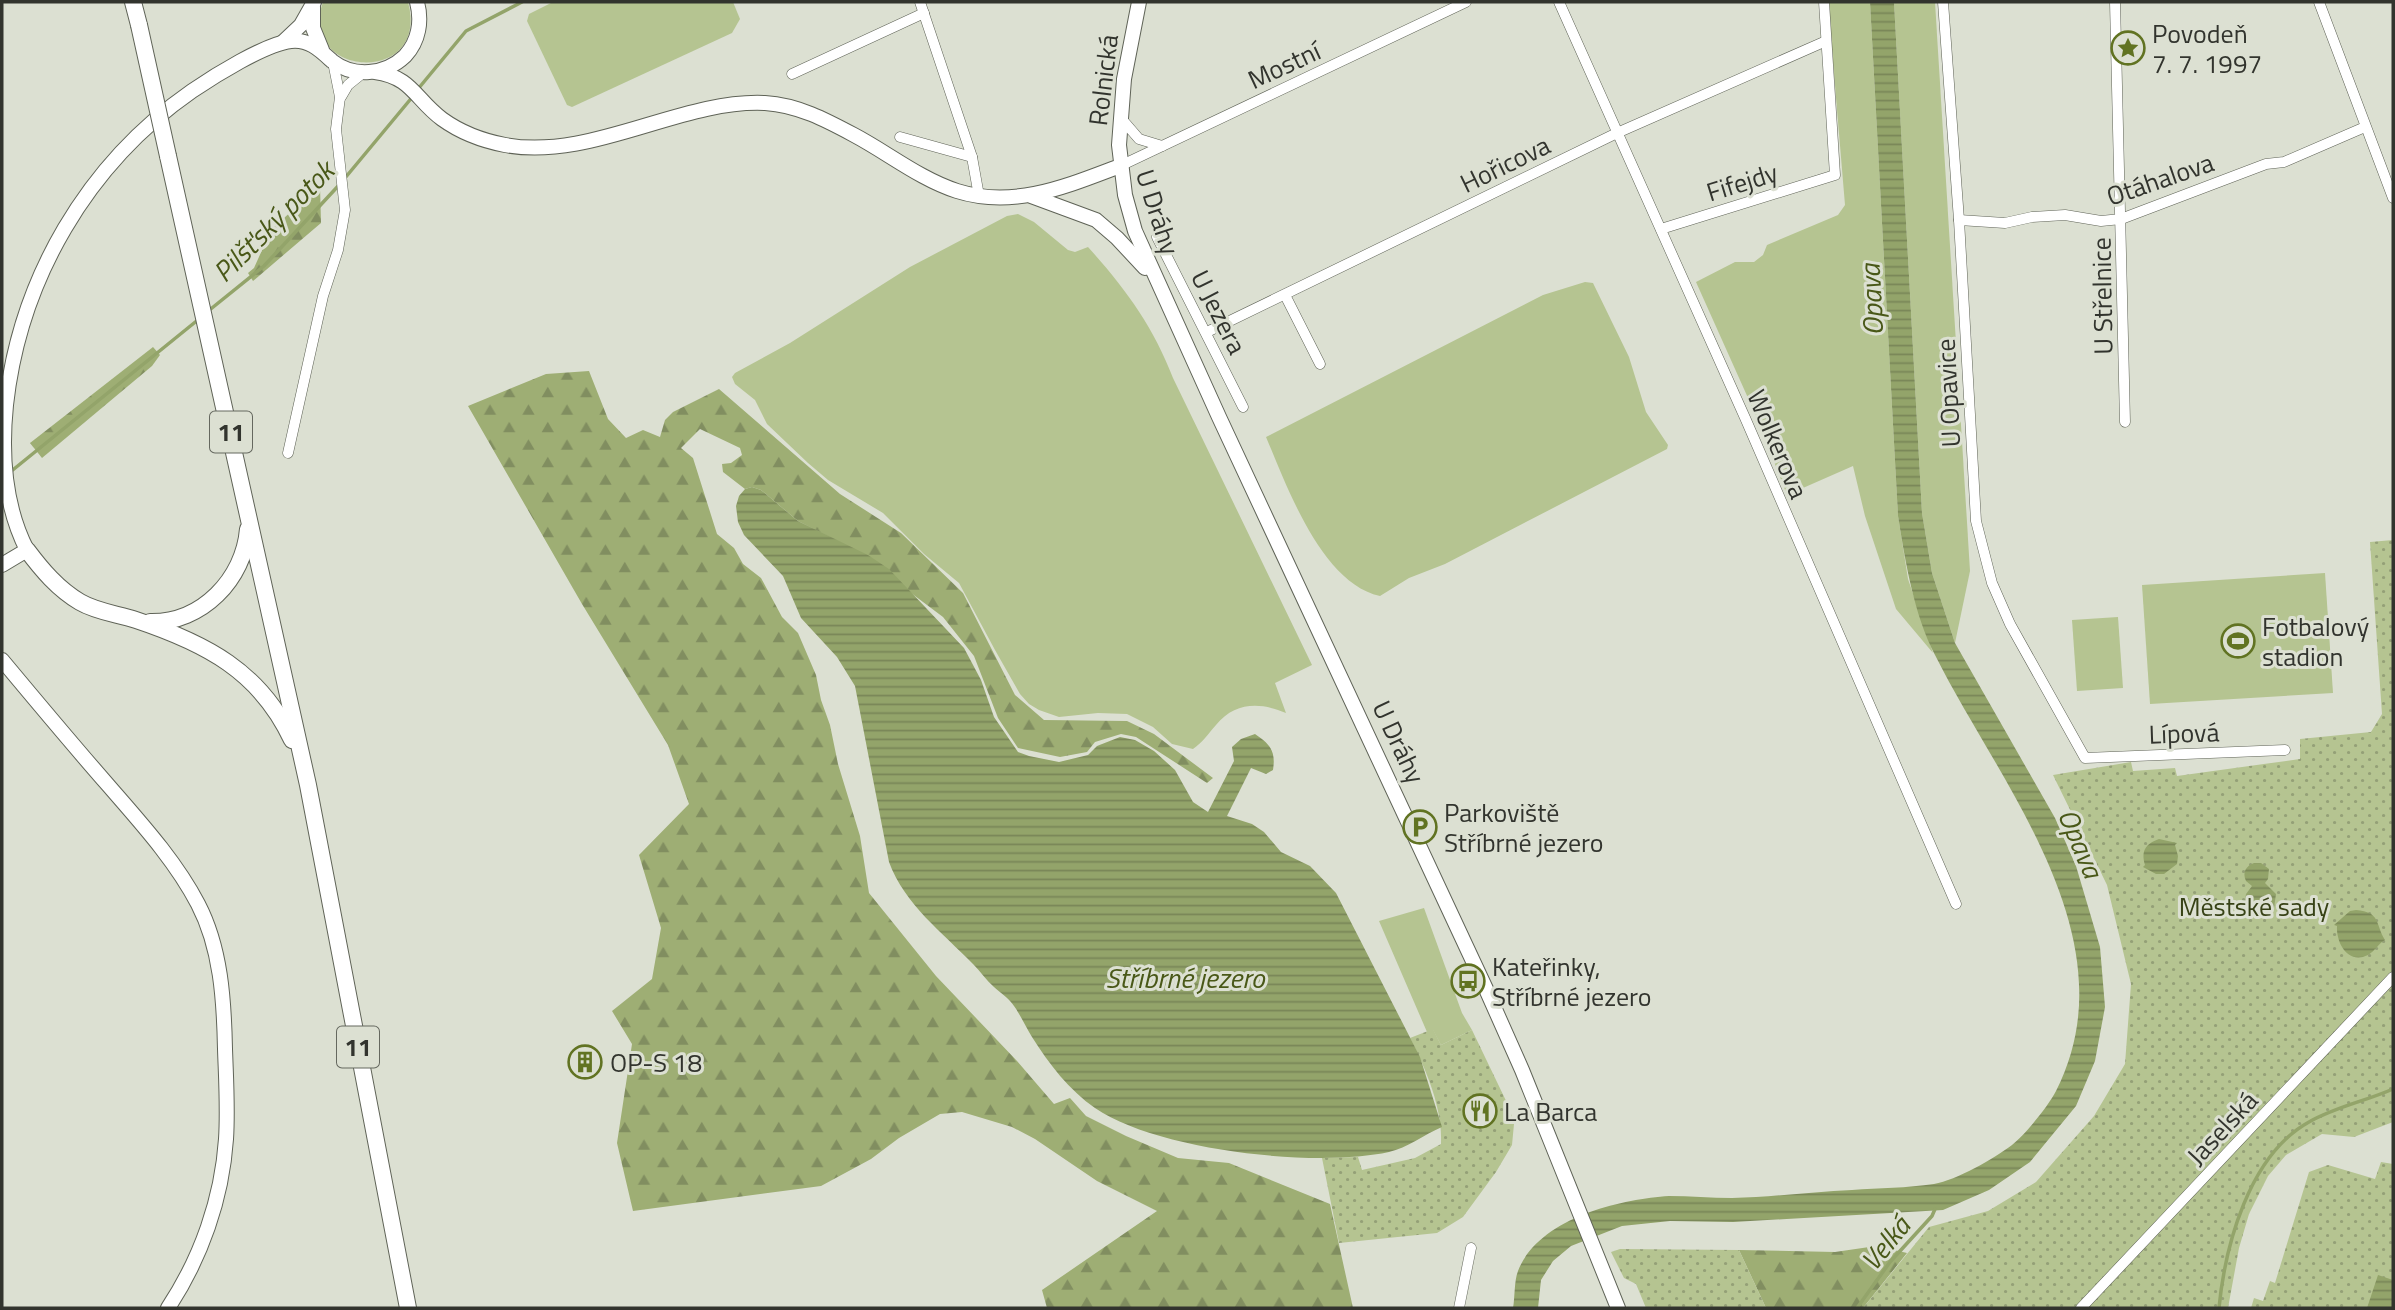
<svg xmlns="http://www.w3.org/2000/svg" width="2395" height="1310" font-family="'Titillium Web',sans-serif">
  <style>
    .grass { fill: #b5c491 }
    .forest { fill: url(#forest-firs) }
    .park { fill: url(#park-dots) }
    .water { fill: url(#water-rules) }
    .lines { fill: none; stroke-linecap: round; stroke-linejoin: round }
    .stream { stroke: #93a46a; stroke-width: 3.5 }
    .street-casing { stroke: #5f6357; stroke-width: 11 }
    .secondary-casing { stroke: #5f6357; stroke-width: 16 }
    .primary-casing { stroke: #5f6357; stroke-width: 18 }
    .street { stroke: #fff; stroke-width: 10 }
    .secondary { stroke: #fff; stroke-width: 14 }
    .primary { stroke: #fff; stroke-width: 16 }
    .primary-bridge-casing { stroke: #5f6357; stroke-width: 18; stroke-linecap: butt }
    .primary-bridge { stroke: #fff; stroke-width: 16 }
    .labels { text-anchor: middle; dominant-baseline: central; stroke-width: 6; stroke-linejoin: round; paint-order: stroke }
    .shield { fill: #dce0d2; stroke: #65685f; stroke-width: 2 }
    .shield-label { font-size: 24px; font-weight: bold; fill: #32342e }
    .poi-label { font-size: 26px; fill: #32342e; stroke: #dce0d2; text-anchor: start }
    .street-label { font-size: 26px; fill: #32342e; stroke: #dce0d2 }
    .park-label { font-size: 26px; fill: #374216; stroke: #dce0d2 }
    .water-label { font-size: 28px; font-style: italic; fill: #495818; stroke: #dce0d2 }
  </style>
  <defs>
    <pattern id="forest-firs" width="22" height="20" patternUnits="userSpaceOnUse" patternTransform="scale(1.75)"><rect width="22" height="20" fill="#9eae74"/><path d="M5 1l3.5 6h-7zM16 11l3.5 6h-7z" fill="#818e60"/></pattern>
    <pattern id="park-dots" width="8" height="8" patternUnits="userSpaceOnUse" patternTransform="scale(1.75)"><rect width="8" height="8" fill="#b5c491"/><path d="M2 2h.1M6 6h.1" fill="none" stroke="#94a077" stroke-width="1.8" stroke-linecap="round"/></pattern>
    <pattern id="water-rules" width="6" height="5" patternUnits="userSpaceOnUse" patternTransform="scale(1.75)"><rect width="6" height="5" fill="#93a46a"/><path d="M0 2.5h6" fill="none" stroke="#798658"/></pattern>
  </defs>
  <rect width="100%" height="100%" fill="#dce0d2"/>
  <g class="grass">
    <path d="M 323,2 L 408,2 C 431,87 296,78 323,2 Z"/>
    <polygon points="553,2 733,2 740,19 732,33 572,107 567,105 527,21 529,14"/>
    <polygon points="1828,2 1870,2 1898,516 1908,579 1933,653 1896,609 1865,516 1853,466 1787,495 1757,418 1696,282 1735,262 1754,262 1763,255 1767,245 1838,215 1845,205"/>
    <polygon points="1894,2 1935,2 1970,571 1955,643 1932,573 1922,513"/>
    <path d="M 1018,214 L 1034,222 L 1068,250 L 1075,252 L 1088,247 C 1125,288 1153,326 1173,378 L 1312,665 L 1275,683 L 1286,713 C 1260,702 1235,702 1216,725 C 1208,734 1203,742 1193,749 L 1172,744 L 1153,727 L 1127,714 L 1098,713 L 1059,717 L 1039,710 L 1029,704 L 1020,694 L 995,650 L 959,583 L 924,554 L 883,513 L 828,480 L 808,463 L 767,424 L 755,400 L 735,384 L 732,377 L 735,373 L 790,343 L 910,267 L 1007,216 Z"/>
    <path d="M 1585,282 L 1593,283 L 1629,357 L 1646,412 L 1668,445 L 1667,449 L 1445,564 L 1409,578 L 1380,596 C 1321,583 1287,486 1266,437 L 1543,295 Z"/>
    <polygon points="2325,573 2333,693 2150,704 2142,585"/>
    <polygon points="2118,617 2123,688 2077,691 2072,620"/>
    <polygon points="1424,908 1462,1013 1472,1030 1441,1045 1433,1030 1427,1032 1379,921"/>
  </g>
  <g class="forest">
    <polygon points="320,185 321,223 253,281 248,273 254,268 271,230"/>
    <polygon points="153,347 160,355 152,366 42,458 30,443"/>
    <polygon points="589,371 608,419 626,438 643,430 660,437 665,420 673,412 719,389 840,494 901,533 963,593 1015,695 1044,720 1127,721 1154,734 1213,778 1207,783 1136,737 1121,734 1095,742 1087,752 1060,757 1018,748 998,718 974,656 943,617 851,548 798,521 761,490 752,487 745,489 723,472 722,464 731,463 742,455 740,448 700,429 681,448 693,458 717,534 734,548 743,564 761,578 782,617 798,633 816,675 821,700 830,725 838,764 860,836 869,893 936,976 1017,1061 1054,1104 1070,1098 1086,1116 1126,1136 1178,1158 1229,1163 1330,1204 1353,1308 1047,1308 1042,1290 1157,1211 1097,1181 1035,1139 1012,1127 962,1112 940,1114 899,1138 871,1159 821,1186 633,1211 617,1143 632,1044 612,1011 652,979 661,928 639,855 689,804 668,745 582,604 468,406 546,374"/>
    <polygon points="1883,1245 1886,1248 1907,1253 1863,1308 1766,1308 1739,1250 1835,1252"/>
  </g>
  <g class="park">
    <polygon points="2393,540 2393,1122 2354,1137 2322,1134 2286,1155 2268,1176 2249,1214 2239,1248 2228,1308 1863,1308 1929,1227 1988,1211 2036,1182 2094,1116 2125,1064 2131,984 2107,885 2053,775 2131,762 2133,771 2175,768 2177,776 2300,759 2300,739 2371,732 2382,714 2370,542"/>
    <path d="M 1433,1029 L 1441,1045 L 1472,1030 L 1509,1107 L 1514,1124 L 1512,1145 L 1496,1172 L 1463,1217 L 1437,1233 L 1339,1243 L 1322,1158 L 1358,1157 L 1362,1170 L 1415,1158 L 1441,1144 C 1443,1109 1426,1069 1410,1038 Z"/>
    <polygon points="2381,1162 2393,1164 2393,1308 2251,1308 2254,1298 2263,1301 2270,1281 2275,1283 2309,1172 2328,1165 2375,1179"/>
    <polygon points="1620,1249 1739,1250 1766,1308 1646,1308 1636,1284 1624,1278 1611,1252"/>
  </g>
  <g class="water">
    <path d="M 1870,2 L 1894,2 L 1922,513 L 1932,573 L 1955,643 L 2055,818 L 2076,866 L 2100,947 L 2105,1007 L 2095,1061 L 2076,1106 L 2030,1162 L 1989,1190 L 1943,1210 L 1733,1222 L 1670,1221 L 1622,1226 L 1571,1246 L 1553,1261 L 1541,1280 L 1538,1308 L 1513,1308 C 1515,1297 1514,1281 1518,1271 C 1538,1219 1619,1199 1669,1196 C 1690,1196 1711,1198 1732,1198 C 1772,1197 1812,1192 1852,1190 C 1879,1188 1907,1188 1934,1184 C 1957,1180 1993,1159 2012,1145 C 2025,1135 2049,1105 2056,1091 C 2133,939 2000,785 1935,655 C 1914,615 1905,560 1898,516 Z"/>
    <path d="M 752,487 L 761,490 L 798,521 L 868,555 L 889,569 L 964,648 L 981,680 L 994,717 L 1018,752 L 1029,756 L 1059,762 L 1088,755 L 1097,746 L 1120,737 L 1135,740 L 1154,751 L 1175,770 L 1193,802 L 1208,812 L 1234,761 L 1232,747 L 1241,739 L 1255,734 C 1270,744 1276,751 1273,770 L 1266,774 L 1251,768 L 1227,816 L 1252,824 L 1264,832 L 1281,852 L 1310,866 L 1336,893 L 1420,1057 L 1442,1127 C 1425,1134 1407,1148 1389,1152 C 1316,1168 1158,1151 1095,1108 C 1069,1090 1049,1064 1032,1037 C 1025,1026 1019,1011 1010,1001 C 1006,996 999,992 994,987 C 986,980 980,971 973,964 C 942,932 905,905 889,862 L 855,686 L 837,657 L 801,618 L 783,576 L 744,535 L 738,522 L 736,506 L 739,496 L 745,489 Z"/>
    <path d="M 2159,839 L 2177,843 L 2175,845 L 2178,856 L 2177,864 L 2164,874 L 2156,874 L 2143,867 L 2145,865 C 2141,851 2145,844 2159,839 Z"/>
    <path d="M 2254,863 L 2261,863 L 2269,869 L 2268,879 L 2265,883 L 2276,894 L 2274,908 L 2266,914 L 2252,912 L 2245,902 L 2246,894 L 2252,886 L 2246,881 C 2242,872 2246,866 2254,863 Z"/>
    <path d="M 2356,910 C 2381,912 2375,924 2385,940 C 2379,943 2375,951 2368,955 C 2348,965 2336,943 2337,926 L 2334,925 L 2350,911 Z"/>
    <polygon points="2378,1275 2393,1280 2393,1308 2367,1308"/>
  </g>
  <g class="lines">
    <g class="stream">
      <polyline points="418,89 466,31 522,2"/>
      <polyline points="345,178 414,95"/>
      <polyline points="207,312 264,266 340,184"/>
      <polyline points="9,473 199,319"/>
      <polyline points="1857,1308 1890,1262 1932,1216 1935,1209"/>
      <path d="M 2219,1308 C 2225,1246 2249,1155 2309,1122 C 2335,1107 2366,1101 2393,1089"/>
    </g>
    <defs>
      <g id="street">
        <polyline points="920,2 972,157 979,196"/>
        <polyline points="1559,2 1746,420 1956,904"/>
        <polyline points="1943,2 1959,220 1976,521 1992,583 2010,624 2085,758 2285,750"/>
        <polyline points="2115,2 2125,422"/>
        <polyline points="2319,2 2393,198"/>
        <polyline points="792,74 924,13"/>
        <polyline points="341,97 348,85 364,72"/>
        <polyline points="1120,117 1139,139 1162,146"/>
        <polyline points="900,137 972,157"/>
        <polyline points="1120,166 1466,2"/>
        <polyline points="1959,220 2005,223 2032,217 2065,215 2101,221 2121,219 2266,164 2284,162 2365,127"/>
        <polyline points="1661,229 1835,175 1824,2"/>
        <polyline points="1157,237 1243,407"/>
        <polyline points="1285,295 1320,364"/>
        <polyline points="1207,332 1617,133 1826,41"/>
        <polyline points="288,453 323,296 338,250 345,210 336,129 340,97 333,62"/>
        <polyline points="1459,1308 1471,1248"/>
        <polyline points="2081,1308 2393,977"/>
      </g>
      <g id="secondary">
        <polyline points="1139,2 1124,79 1119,145 1125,195 1135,231 1219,417 1486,989 1522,1070 1618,1308"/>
        <polyline points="313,7 313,28 322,50"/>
        <polyline points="283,42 301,25 314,2"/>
        <path d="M 375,72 C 412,77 415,99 442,119 C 460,132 484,141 505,145 C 591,161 681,99 765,103 C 798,105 826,120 854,135 C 888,153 920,179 957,191 C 1014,209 1067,186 1120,166"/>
        <polyline points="1031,196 1096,220 1117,238 1145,268"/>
        <path d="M 2,565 L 27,550 C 4,505 1,454 6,405 C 20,279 87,164 192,91 C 214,76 265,44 291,41 C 309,39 320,50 332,61 C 354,78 385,75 405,56 C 419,41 422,21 417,2"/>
        <path d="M 2,660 C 37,702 72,744 108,785 C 140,822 175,860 198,904 C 221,948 224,1000 225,1049 C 226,1079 228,1109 226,1139 C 222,1199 201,1258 168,1308"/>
      </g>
      <g id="primary">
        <polyline points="133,2 139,25"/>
        <polyline points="168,156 308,785 408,1308"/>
        <path d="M 27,550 C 42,570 58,589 80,602 C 97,612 118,614 136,620 C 205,643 260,671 292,740"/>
        <path d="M 150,622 C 202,623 244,579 248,529"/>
      </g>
    </defs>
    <use href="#street" class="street-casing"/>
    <use href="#secondary" class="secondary-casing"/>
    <use href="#primary" class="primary-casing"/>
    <use href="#street" class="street"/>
    <use href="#secondary" class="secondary"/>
    <use href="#primary" class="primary"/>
    <defs>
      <polyline id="primary-bridge" points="139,25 168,156"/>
    </defs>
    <use href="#primary-bridge" class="primary-bridge-casing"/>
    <use href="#primary-bridge" class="primary-bridge"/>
  </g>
  <defs>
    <symbol id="sight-ring" viewBox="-11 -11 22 22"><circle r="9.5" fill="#dce0d2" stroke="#617322" stroke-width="1.5"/><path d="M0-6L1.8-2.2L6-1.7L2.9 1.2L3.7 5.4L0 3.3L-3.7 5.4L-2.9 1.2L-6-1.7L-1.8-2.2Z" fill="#617322"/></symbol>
    <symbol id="stadium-ring" viewBox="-11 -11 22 22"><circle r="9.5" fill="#dce0d2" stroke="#617322" stroke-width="1.5"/><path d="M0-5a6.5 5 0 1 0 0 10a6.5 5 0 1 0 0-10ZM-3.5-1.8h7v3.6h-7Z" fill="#617322"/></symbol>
    <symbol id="parking-ring" viewBox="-11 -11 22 22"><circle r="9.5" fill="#dce0d2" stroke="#617322" stroke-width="1.5"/><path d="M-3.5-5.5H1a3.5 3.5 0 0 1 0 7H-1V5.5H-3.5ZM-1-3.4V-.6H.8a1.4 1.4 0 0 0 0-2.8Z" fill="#617322"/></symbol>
    <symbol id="bus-ring" viewBox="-11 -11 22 22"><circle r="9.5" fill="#dce0d2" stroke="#617322" stroke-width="1.5"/><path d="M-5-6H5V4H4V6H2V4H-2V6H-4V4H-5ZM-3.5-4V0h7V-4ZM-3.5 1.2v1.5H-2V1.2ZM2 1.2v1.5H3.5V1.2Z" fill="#617322"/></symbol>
    <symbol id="building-ring" viewBox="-11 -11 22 22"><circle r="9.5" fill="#dce0d2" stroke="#617322" stroke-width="1.5"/><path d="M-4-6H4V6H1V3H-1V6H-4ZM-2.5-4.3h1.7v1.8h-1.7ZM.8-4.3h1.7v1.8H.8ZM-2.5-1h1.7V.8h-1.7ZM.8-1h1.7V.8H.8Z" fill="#617322"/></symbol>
    <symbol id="restaurant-ring" viewBox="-11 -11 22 22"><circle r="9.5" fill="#dce0d2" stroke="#617322" stroke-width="1.5"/><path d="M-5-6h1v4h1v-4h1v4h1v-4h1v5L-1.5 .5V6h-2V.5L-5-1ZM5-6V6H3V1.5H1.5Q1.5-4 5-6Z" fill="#617322"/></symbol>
  </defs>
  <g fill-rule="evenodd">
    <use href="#sight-ring" x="2109" y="29" width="38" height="38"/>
    <use href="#stadium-ring" x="2219" y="622" width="38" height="38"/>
    <use href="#parking-ring" x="1401" y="808" width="38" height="38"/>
    <use href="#bus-ring" x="1449" y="962" width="38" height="38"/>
    <use href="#building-ring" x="566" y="1043" width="38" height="38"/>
    <use href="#restaurant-ring" x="1461" y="1092" width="38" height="38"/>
  </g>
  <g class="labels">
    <g class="shield">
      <rect x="210" y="411.5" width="42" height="41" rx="5"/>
      <rect x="337" y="1026.5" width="42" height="41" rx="5"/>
    </g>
    <g class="shield-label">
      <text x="231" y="432">11</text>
      <text x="358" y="1047">11</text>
    </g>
    <g class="poi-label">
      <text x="2152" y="33">Povodeň<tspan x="2152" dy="30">7. 7. 1997</tspan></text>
      <text x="2262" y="626">Fotbalový<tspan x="2262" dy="30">stadion</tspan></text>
      <text x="1444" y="812">Parkoviště<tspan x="1444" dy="30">Stříbrné jezero</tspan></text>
      <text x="1492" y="966">Kateřinky,<tspan x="1492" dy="30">Stříbrné jezero</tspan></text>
      <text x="610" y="1062">OP-S 18</text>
      <text x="1504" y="1111">La Barca</text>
    </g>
    <g class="street-label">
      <text transform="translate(1284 65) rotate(-25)">Mostní</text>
      <text transform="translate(1103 80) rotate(-83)">Rolnická</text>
      <text transform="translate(1505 164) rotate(-26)">Hořicova</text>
      <text transform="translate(2160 179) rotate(-19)">Otáhalova</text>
      <text transform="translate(1742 182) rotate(-17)">Fifejdy</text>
      <text transform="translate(1158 212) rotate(72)">U Dráhy</text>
      <text transform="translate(2102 296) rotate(-91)">U Střelnice</text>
      <text transform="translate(1219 312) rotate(63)">U Jezera</text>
      <text transform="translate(1948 393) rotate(-93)">U Opavice</text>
      <text transform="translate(1778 444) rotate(67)">Wolkerova</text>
      <text transform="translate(2184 733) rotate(-2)">Lípová</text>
      <text transform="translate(1399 742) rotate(65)">U Dráhy</text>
      <text transform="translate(2222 1128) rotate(-47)">Jaselská</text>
    </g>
    <g class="park-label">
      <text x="2254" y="906">Městské sady</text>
    </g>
    <g class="water-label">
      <text transform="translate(273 221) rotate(-45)">Pilšťský potok</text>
      <text transform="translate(1871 300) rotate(-93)">Opava</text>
      <text transform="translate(2081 843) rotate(67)">Opava</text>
      <text x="1185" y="977">Stříbrné jezero</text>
      <text transform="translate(1885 1243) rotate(-51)">Velká</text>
    </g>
  </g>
  <rect width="2395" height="1310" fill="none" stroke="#32342e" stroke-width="7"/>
</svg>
